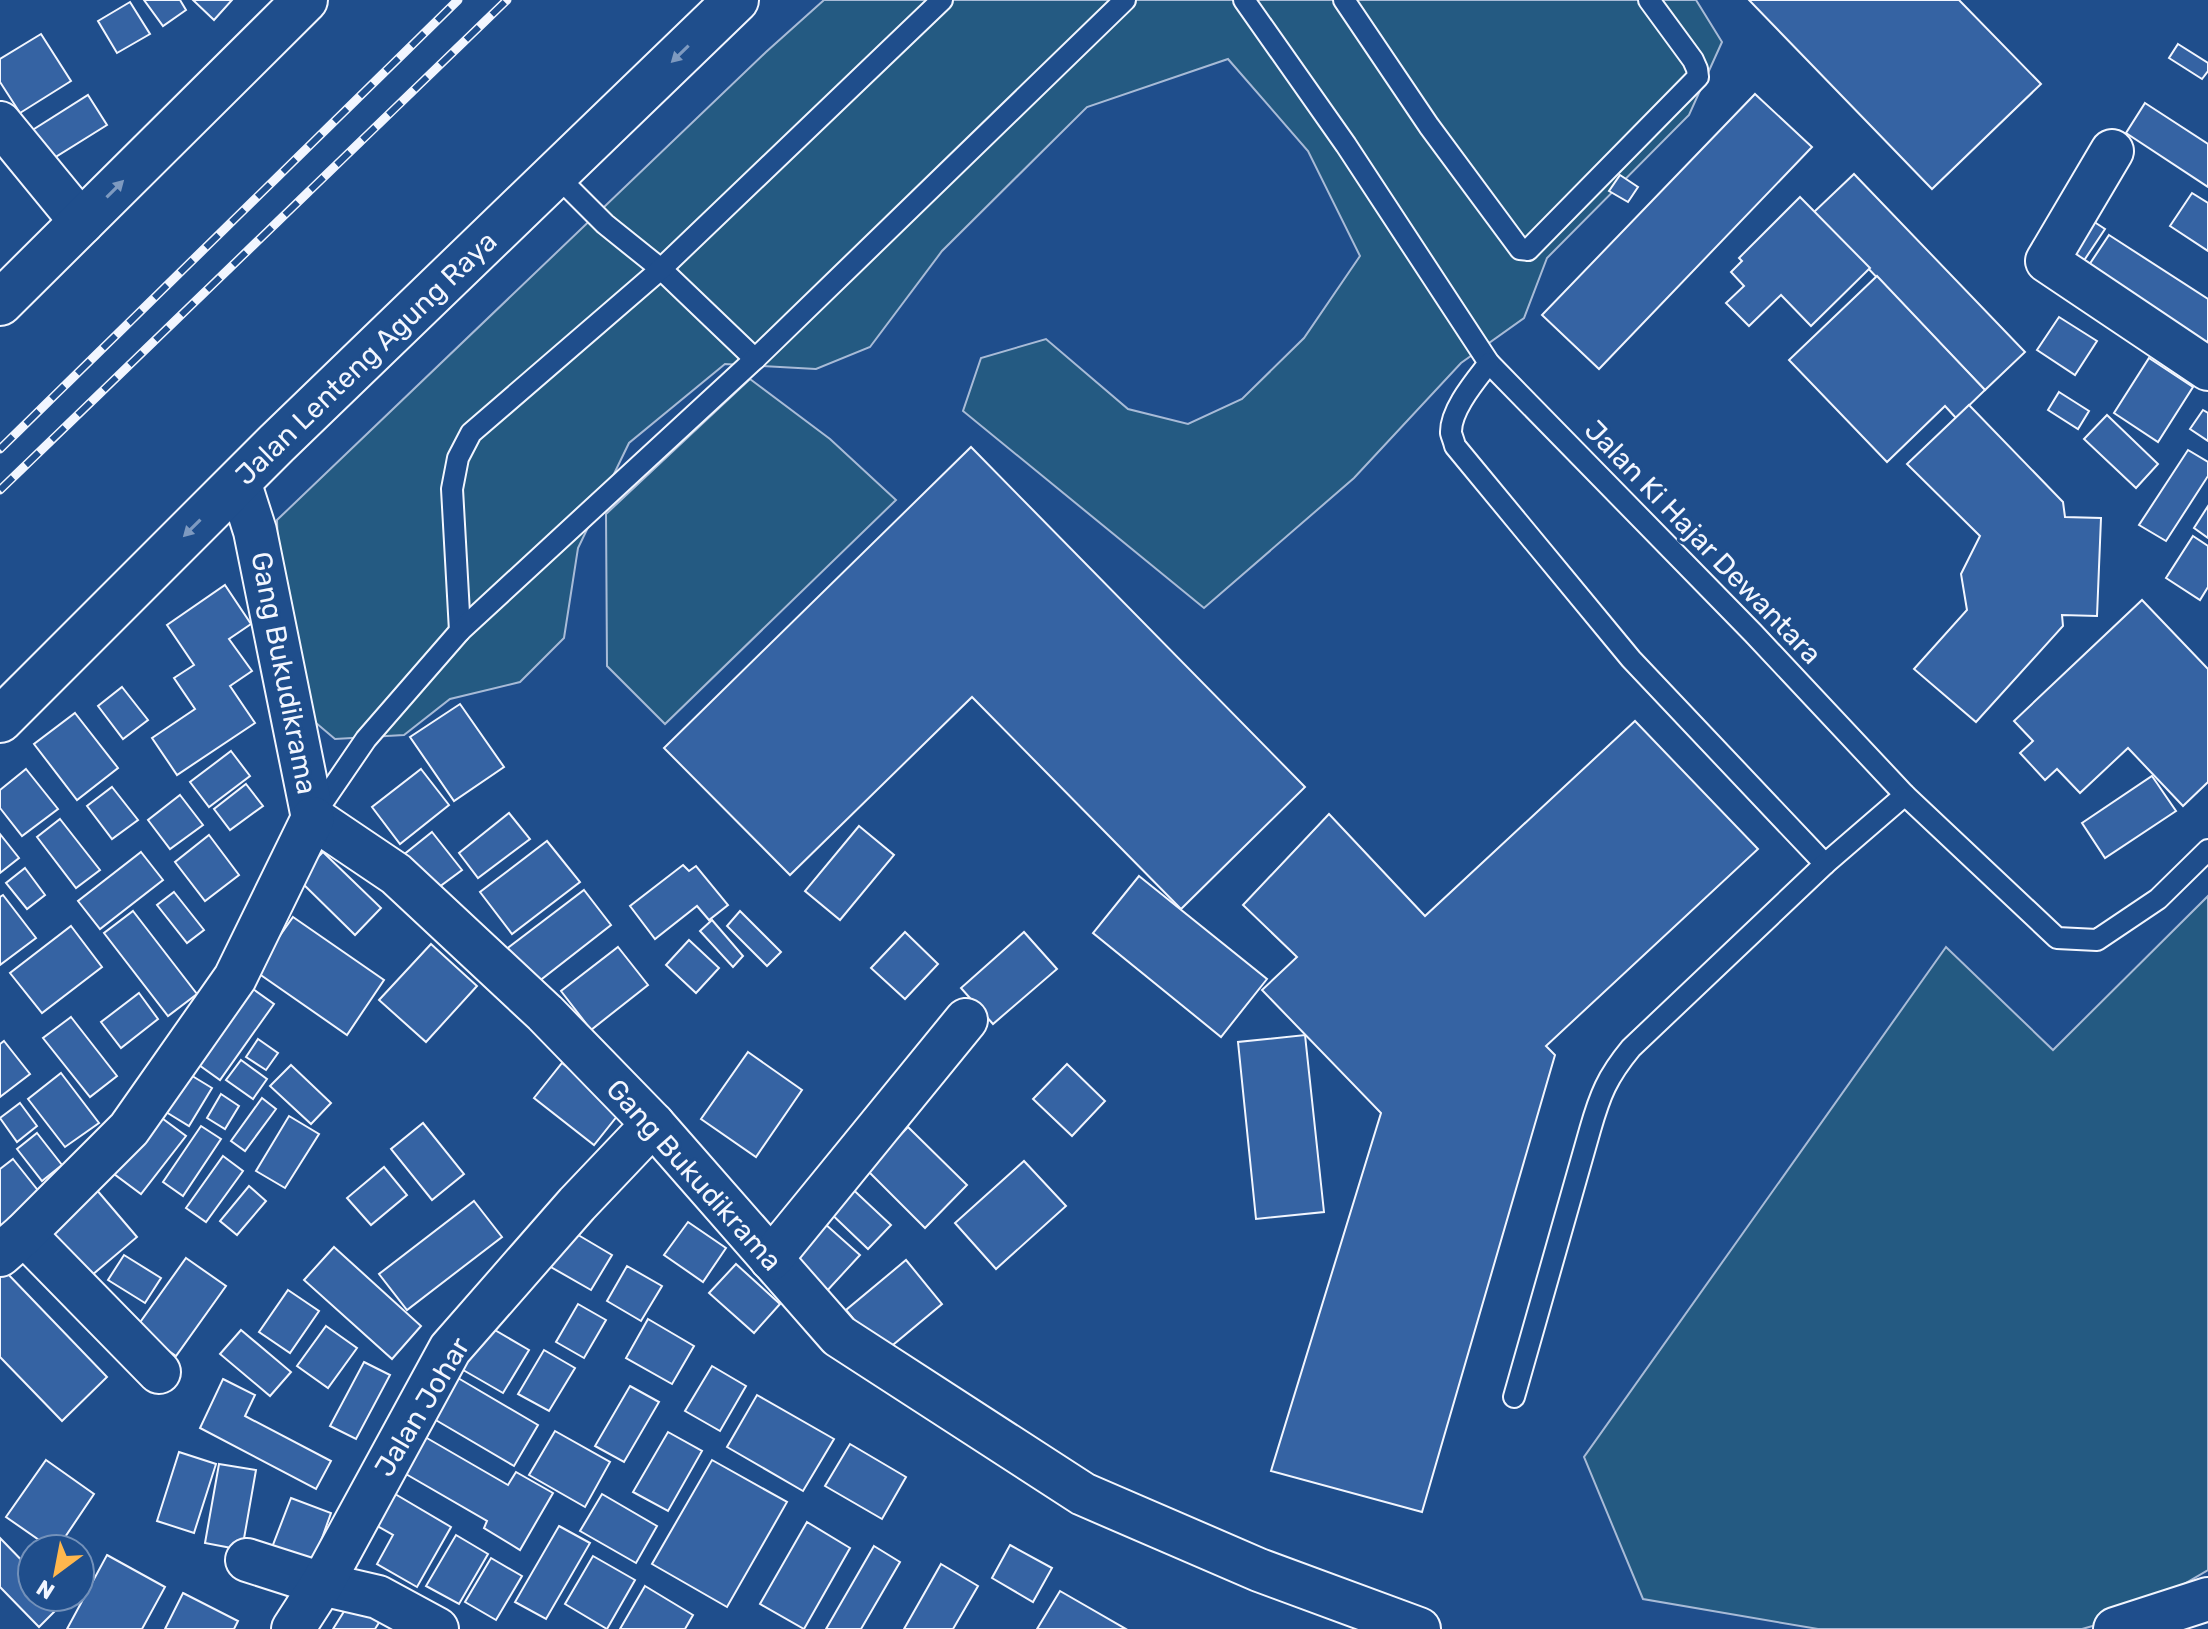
<svg xmlns="http://www.w3.org/2000/svg" width="2208" height="1629" font-family="Rubik,sans-serif">
  <style>
    .green { fill: #245a82; stroke: #a8bbd7; stroke-width: 2 }
    .building { fill: #3563a3; stroke: #f2f6ff; stroke-width: 2 }
    .lines { fill: none; stroke-linecap: round; stroke-linejoin: round }
    .lane-casing { stroke: #f2f6ff; stroke-width: 24 }
    .street-casing { stroke: #f2f6ff; stroke-width: 46 }
    .primary-casing { stroke: #f2f6ff; stroke-width: 48 }
    .lane { stroke: #1f4e8c; stroke-width: 20 }
    .street { stroke: #1f4e8c; stroke-width: 42 }
    .primary { stroke: #1f4e8c; stroke-width: 44 }
    .rail-casing { stroke: #f2f6ff; stroke-width: 9 }
    .rail { stroke: #1f4e8c; stroke-width: 6; stroke-dasharray: 18; stroke-linecap: butt }
    .oneway { fill: #7e9ac0 }
    .labels { text-anchor: middle; dominant-baseline: central; stroke-width: 6; stroke-linejoin: round; paint-order: stroke }
    .street-label { font-size: 28px; fill: #f2f6ff; stroke: #1f4e8c }
  </style>
  <rect width="100%" height="100%" fill="#1f4e8c"/>
  <g class="green">
    <polygon points="824,0 1696,0 1722,42 1689,115 1547,258 1524,318 1461,363 1354,478 1204,608 963,411 981,358 1046,339 1128,409 1188,424 1242,399 1304,338 1360,256 1308,151 1228,59 1087,107 942,251 870,347 816,369 725,364 629,443 578,548 564,638 520,682 450,699 404,735 335,739 303,712 281,647 277,520 766,52"/>
    <polygon points="750,379 830,439 896,500 665,724 607,666 606,514"/>
    <path d="M 2208,896 L 2208,1570 C 2169,1593 2126,1618 2082,1629 L 1818,1629 L 1643,1599 L 1584,1457 L 1946,947 L 2053,1050 Z"/>
  </g>
  <g class="building">
    <polygon points="144,0 180,0 186,10 163,26"/>
    <polygon points="193,0 232,0 214,20"/>
    <polygon points="1749,0 1959,0 2041,84 1932,189"/>
    <polygon points="130,2 150,34 117,53 98,21"/>
    <polygon points="41,34 71,81 20,113 0,82 0,59"/>
    <polygon points="2178,44 2208,63 2208,71 2202,79 2169,58"/>
    <polygon points="1755,94 1812,147 1599,369 1542,315"/>
    <polygon points="88,95 107,125 41,166 23,136"/>
    <polygon points="2145,103 2208,144 2208,187 2126,133"/>
    <polygon points="1854,174 2025,352 1985,390 1814,212"/>
    <polygon points="1620,175 1638,187 1628,202 1609,191"/>
    <polygon points="2192,193 2208,203 2208,251 2170,226"/>
    <polygon points="1800,197 1870,268 1811,326 1781,295 1749,326 1726,303 1744,286 1731,272 1742,261 1739,258"/>
    <polygon points="2079,212 2105,229 2075,274 2050,257"/>
    <polygon points="2109,235 2208,299 2208,351 2085,271"/>
    <polygon points="1877,276 1985,390 1956,418 1945,406 1887,462 1789,360"/>
    <polygon points="2059,317 2097,341 2075,375 2037,350"/>
    <polygon points="2149,358 2193,387 2158,442 2114,413"/>
    <polygon points="2059,392 2089,411 2078,429 2048,410"/>
    <polygon points="1969,405 2063,502 2065,517 2101,518 2097,616 2062,615 2063,626 1976,722 1914,669 1967,610 1961,574 1980,536 1907,464"/>
    <polygon points="2203,410 2208,413 2208,441 2190,429"/>
    <polygon points="2107,415 2158,464 2136,488 2084,439"/>
    <polygon points="971,447 1305,787 1181,909 972,697 790,875 664,748"/>
    <polygon points="2188,450 2208,462 2208,476 2166,541 2139,525"/>
    <polygon points="2208,506 2208,538 2194,528"/>
    <polygon points="2193,536 2208,546 2208,587 2200,600 2166,578"/>
    <polygon points="225,585 251,624 229,639 252,671 230,686 255,723 177,775 152,738 195,709 174,678 194,665 167,625"/>
    <polygon points="2142,600 2208,669 2208,782 2183,806 2128,748 2080,793 2057,769 2045,780 2020,753 2033,741 2014,721"/>
    <polygon points="122,687 148,720 123,739 98,706"/>
    <polygon points="460,704 504,767 454,801 410,737"/>
    <polygon points="75,713 118,768 77,800 34,744"/>
    <polygon points="1635,721 1758,849 1546,1046 1555,1055 1422,1512 1271,1471 1381,1113 1262,990 1297,957 1243,905 1329,814 1425,916"/>
    <polygon points="231,751 250,776 209,807 190,782"/>
    <polygon points="26,769 58,809 22,836 0,808 0,790"/>
    <polygon points="421,769 449,805 400,844 372,807"/>
    <polygon points="2152,776 2176,811 2105,858 2082,823"/>
    <polygon points="246,784 263,806 230,830 214,809"/>
    <polygon points="112,787 138,820 112,839 87,806"/>
    <polygon points="180,795 203,825 170,849 148,820"/>
    <polygon points="509,813 530,839 478,878 459,853"/>
    <polygon points="60,819 100,870 76,888 37,837"/>
    <polygon points="859,826 894,855 840,920 805,891"/>
    <polygon points="432,832 462,870 431,893 402,856"/>
    <polygon points="0,834 19,858 0,873"/>
    <polygon points="209,835 239,875 205,901 175,862"/>
    <polygon points="547,841 580,882 512,934 480,892"/>
    <polygon points="141,852 163,880 100,929 78,901"/>
    <polygon points="323,852 381,908 355,935 297,878"/>
    <polygon points="683,865 689,871 696,866 728,905 709,920 697,906 655,939 630,906"/>
    <polygon points="25,868 45,895 27,909 6,883"/>
    <polygon points="1139,876 1267,979 1221,1037 1093,933"/>
    <polygon points="584,890 611,925 529,989 501,953"/>
    <polygon points="174,892 204,930 187,943 157,905"/>
    <polygon points="3,895 36,938 0,965 0,897"/>
    <polygon points="133,911 197,994 168,1016 104,933"/>
    <polygon points="740,911 781,952 767,966 727,926"/>
    <polygon points="293,917 384,980 347,1035 255,971"/>
    <polygon points="712,920 743,956 733,967 700,931"/>
    <polygon points="71,926 102,967 42,1013 10,973"/>
    <polygon points="905,932 938,964 905,999 871,968"/>
    <polygon points="1024,932 1057,969 993,1024 961,988"/>
    <polygon points="689,940 719,968 696,993 666,965"/>
    <polygon points="431,944 477,986 426,1042 379,1000"/>
    <polygon points="618,947 648,985 591,1030 561,991"/>
    <polygon points="246,984 274,1004 220,1080 192,1060"/>
    <polygon points="139,993 158,1019 121,1048 101,1022"/>
    <polygon points="71,1017 117,1076 90,1097 43,1038"/>
    <polygon points="1305,1035 1324,1212 1256,1219 1238,1042"/>
    <polygon points="258,1039 278,1053 266,1070 246,1057"/>
    <polygon points="4,1041 30,1074 0,1097 0,1044"/>
    <polygon points="748,1052 802,1090 756,1157 701,1119"/>
    <polygon points="241,1060 267,1079 253,1099 226,1080"/>
    <polygon points="562,1063 622,1110 594,1145 534,1098"/>
    <polygon points="1067,1064 1105,1101 1072,1136 1033,1099"/>
    <polygon points="291,1065 331,1103 311,1124 270,1086"/>
    <polygon points="61,1073 99,1123 65,1147 28,1099"/>
    <polygon points="189,1074 212,1088 189,1126 166,1112"/>
    <polygon points="221,1094 239,1106 225,1129 207,1118"/>
    <polygon points="262,1098 276,1109 245,1151 231,1141"/>
    <polygon points="20,1103 37,1126 17,1142 0,1118"/>
    <polygon points="151,1110 186,1136 141,1194 106,1168"/>
    <polygon points="289,1116 319,1134 285,1188 256,1171"/>
    <polygon points="423,1123 464,1174 432,1200 391,1149"/>
    <polygon points="201,1126 221,1139 183,1196 163,1182"/>
    <polygon points="908,1127 967,1185 925,1228 867,1170"/>
    <polygon points="37,1133 62,1165 42,1181 17,1149"/>
    <polygon points="223,1156 243,1171 206,1222 186,1208"/>
    <polygon points="13,1159 44,1198 2,1230 0,1226 0,1169"/>
    <polygon points="1024,1161 1066,1206 996,1269 955,1223"/>
    <polygon points="384,1167 407,1195 371,1225 347,1198"/>
    <polygon points="90,1182 137,1237 85,1281 39,1227"/>
    <polygon points="845,1182 891,1225 868,1249 823,1206"/>
    <polygon points="249,1186 266,1201 237,1235 220,1221"/>
    <polygon points="474,1201 502,1237 407,1310 379,1274"/>
    <polygon points="688,1222 726,1248 703,1282 664,1255"/>
    <polygon points="824,1223 860,1255 825,1293 790,1261"/>
    <polygon points="563,1226 612,1255 591,1290 542,1262"/>
    <polygon points="334,1247 421,1326 392,1359 304,1280"/>
    <polygon points="124,1255 161,1278 145,1303 108,1280"/>
    <polygon points="186,1258 226,1286 176,1356 136,1328"/>
    <polygon points="906,1260 942,1304 882,1354 846,1310"/>
    <polygon points="736,1264 780,1304 754,1333 709,1293"/>
    <polygon points="627,1266 662,1286 641,1321 607,1301"/>
    <polygon points="5,1271 107,1377 62,1421 0,1357 0,1276"/>
    <polygon points="288,1290 319,1311 290,1353 259,1332"/>
    <polygon points="578,1304 606,1320 584,1358 556,1342"/>
    <polygon points="476,1319 529,1350 503,1393 451,1363"/>
    <polygon points="648,1319 694,1346 672,1384 626,1358"/>
    <polygon points="326,1326 357,1348 328,1388 297,1366"/>
    <polygon points="241,1330 291,1372 270,1396 220,1354"/>
    <polygon points="544,1350 575,1368 549,1411 518,1394"/>
    <polygon points="364,1362 390,1375 356,1439 330,1426"/>
    <polygon points="712,1366 746,1386 720,1431 685,1411"/>
    <polygon points="458,1378 538,1425 514,1466 434,1419"/>
    <polygon points="223,1379 255,1395 245,1416 331,1461 316,1489 200,1428"/>
    <polygon points="630,1386 659,1402 624,1462 595,1446"/>
    <polygon points="757,1395 834,1439 803,1491 727,1447"/>
    <polygon points="413,1430 508,1485 516,1472 553,1493 520,1550 484,1528 487,1521 392,1466"/>
    <polygon points="555,1431 610,1462 585,1507 529,1475"/>
    <polygon points="668,1432 702,1451 668,1511 633,1492"/>
    <polygon points="850,1444 906,1477 882,1519 825,1486"/>
    <polygon points="179,1452 216,1464 194,1533 157,1521"/>
    <polygon points="46,1460 94,1494 57,1549 52,1549 6,1517"/>
    <polygon points="712,1460 787,1502 727,1607 652,1564"/>
    <polygon points="219,1464 256,1470 242,1550 205,1543"/>
    <polygon points="390,1491 451,1527 417,1587 377,1564 393,1535 372,1523"/>
    <polygon points="602,1494 657,1526 636,1563 580,1531"/>
    <polygon points="291,1498 331,1513 312,1566 271,1550"/>
    <polygon points="807,1522 850,1548 804,1629 760,1604"/>
    <polygon points="559,1526 590,1543 546,1619 515,1602"/>
    <polygon points="456,1535 488,1554 459,1604 426,1586"/>
    <polygon points="0,1538 32,1571 32,1597 58,1597 63,1603 39,1627 0,1587"/>
    <polygon points="1010,1545 1052,1568 1033,1602 992,1578"/>
    <polygon points="874,1546 900,1562 861,1629 826,1629"/>
    <polygon points="107,1555 165,1587 142,1629 67,1629"/>
    <polygon points="593,1556 635,1580 607,1629 565,1604"/>
    <polygon points="491,1558 522,1576 496,1620 465,1602"/>
    <polygon points="941,1564 978,1586 953,1629 904,1629"/>
    <polygon points="645,1586 693,1615 685,1629 620,1629"/>
    <polygon points="1060,1591 1126,1629 1037,1629"/>
    <polygon points="183,1593 238,1621 234,1629 165,1629"/>
    <polygon points="350,1602 380,1621 375,1629 333,1629"/>
  </g>
  <g class="lines">
    <defs>
      <g id="lane">
        <polyline points="1244,0 1346,145 1489,363 1753,633 1905,795 2057,938 2097,940 2158,899 2208,850"/>
        <polyline points="1344,0 1429,126 1520,249 1528,250 1698,77 1697,69 1693,60 1649,0"/>
        <polyline points="555,174 605,224 661,269 755,359"/>
        <path d="M 1489,363 C 1476,380 1450,410 1451,433 C 1452,437 1454,441 1455,446 L 1631,659 L 1825,864"/>
        <polyline points="460,631 452,489 458,458 471,433 661,269 942,0"/>
        <polyline points="314,815 366,739 460,631 755,359 1125,0"/>
        <path d="M 1514,1397 L 1590,1130 C 1600,1095 1607,1077 1631,1048 L 1825,864 L 1905,795"/>
      </g>
      <g id="street">
        <polyline points="0,123 82,223"/>
        <polyline points="2112,151 2047,261 2208,369"/>
        <polyline points="239,481 255,531 313,818 396,874 545,1013 653,1124 839,1336 1083,1494 1259,1570 1419,1629"/>
        <polyline points="24,1234 159,1372"/>
        <polyline points="0,1255 24,1234 129,1129 235,978 313,818"/>
        <polyline points="771,1259 966,1020"/>
        <polyline points="247,1560 322,1584 378,1597 437,1629"/>
        <polyline points="293,1629 322,1584 450,1349 577,1204 653,1124"/>
        <polyline points="2115,1629 2208,1599"/>
      </g>
      <g id="primary">
        <polyline points="0,303 305,0"/>
        <polyline points="0,720 276,444 736,0"/>
      </g>
    </defs>
    <use href="#lane" class="lane-casing"/>
    <use href="#street" class="street-casing"/>
    <use href="#primary" class="primary-casing"/>
    <use href="#lane" class="lane"/>
    <use href="#street" class="street"/>
    <use href="#primary" class="primary"/>
    <defs>
      <g id="rail">
        <polyline points="0,449 458,0"/>
        <polyline points="0,490 507,0"/>
      </g>
    </defs>
    <use href="#rail" class="rail-casing"/>
    <use href="#rail" class="rail"/>
  </g>
  <defs><path id="oneway-solid" d="M-6-.8H1V-3.2L6.5 0L1 3.2V.8H-6Z" transform="scale(2)"/></defs>
  <g class="oneway">
    <use href="#oneway-solid" transform="translate(680 54) rotate(136)"/>
    <use href="#oneway-solid" transform="translate(115 189) rotate(-45)"/>
    <use href="#oneway-solid" transform="translate(192 528) rotate(135)"/>
  </g>
  <g class="labels">
    <g class="street-label">
      <text transform="translate(366 358) rotate(-44)">Jalan Lenteng Agung Raya</text>
      <text transform="translate(1703 542) rotate(46)">Jalan Ki Hajar Dewantara</text>
      <text transform="translate(284 673) rotate(79)">Gang Bukudikrama</text>
      <text transform="translate(694 1175) rotate(48)">Gang Bukudikrama</text>
      <text transform="translate(422 1407) rotate(-59)">Jalan Johar</text>
    </g>
  </g>
  <g transform="translate(56 1573) rotate(212)"><circle r="38" fill="#1f4e8c" stroke="#7391ba" stroke-width="2"/>
  <path d="M0-6L14 30L0 20L-14 30Z" fill="#ffb74d"/>
  <text y="-12" font-size="22" font-weight="bold" text-anchor="middle" fill="#f2f6ff">N</text>
  </g>
</svg>
